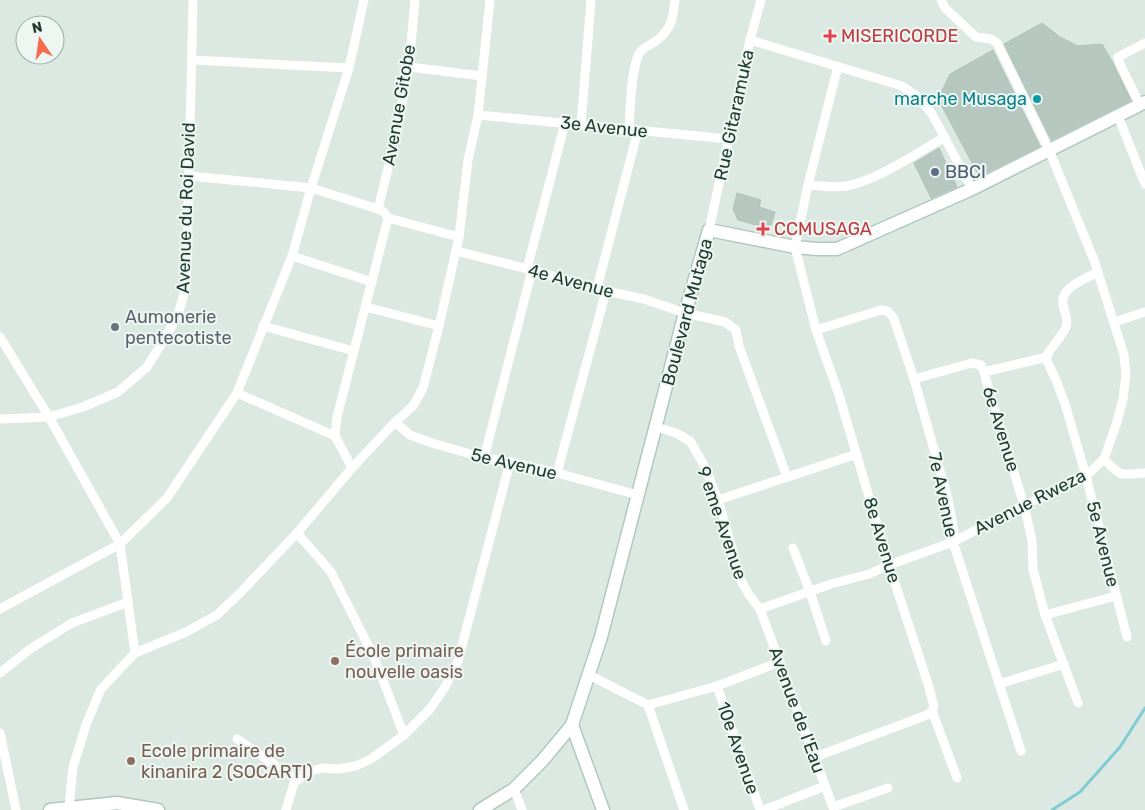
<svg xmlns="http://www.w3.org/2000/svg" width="1145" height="810" font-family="Rubik,sans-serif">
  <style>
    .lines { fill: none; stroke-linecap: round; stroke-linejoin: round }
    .stream { stroke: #81cbd2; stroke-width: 3 }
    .building { fill: #b5c7be; stroke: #afc3b9 }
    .secondary-casing { stroke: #afc9be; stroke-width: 15 }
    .street { stroke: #fff; stroke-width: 9 }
    .secondary { stroke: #fff; stroke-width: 12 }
    .health-dot { fill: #e0444e; stroke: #edf6f1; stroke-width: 2 }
    .culture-dot { fill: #0f9aa8; stroke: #edf6f1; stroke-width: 2 }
    .service-dot { fill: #5c6f8a; stroke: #edf6f1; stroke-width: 2 }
    .worship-dot { fill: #6b7280; stroke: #edf6f1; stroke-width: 2 }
    .education-dot { fill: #8d6e63; stroke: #edf6f1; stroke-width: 2 }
    .labels { text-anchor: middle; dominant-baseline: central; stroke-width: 4; stroke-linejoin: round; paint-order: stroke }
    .health-label { font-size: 18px; fill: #be3a42; stroke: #edf6f1; text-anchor: start }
    .culture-label { font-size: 18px; fill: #0d838f; stroke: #edf6f1; text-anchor: end }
    .street-label { font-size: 18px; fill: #1e3930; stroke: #edf6f1 }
    .service-label { font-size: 18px; fill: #4e5e75; stroke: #edf6f1; text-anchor: start }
    .worship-label { font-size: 18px; fill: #5b616d; stroke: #edf6f1; text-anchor: start }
    .education-label { font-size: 18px; fill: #785e54; stroke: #edf6f1; text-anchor: start }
  </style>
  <rect width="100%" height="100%" fill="#dce9e3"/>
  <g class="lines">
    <polyline class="stream" points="1052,810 1080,792 1120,747 1145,708"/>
  </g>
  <g class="building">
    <polygon points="1042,23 1060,37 1078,46 1102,44 1113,63 1131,100 1051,140 1004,44"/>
    <polygon points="993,50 1040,146 979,176 938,99 950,74"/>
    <polygon points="939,148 957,187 931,198 914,163"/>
    <polygon points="737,193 761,200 759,207 775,212 770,229 738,220 733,209"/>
  </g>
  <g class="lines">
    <defs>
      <g id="secondary">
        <polyline points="572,725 603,810"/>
        <polyline points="50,810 117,803 158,810"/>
        <polyline points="480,810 514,789 542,761 572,725 601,637 685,313 709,230 795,247 817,249 837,249 972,189 1145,102"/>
      </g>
    </defs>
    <use href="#secondary" class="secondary-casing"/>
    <g class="street">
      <polyline points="750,40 902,86 918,97 932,114 972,189"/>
      <polyline points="192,60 349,68"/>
      <polyline points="409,67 482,76"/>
      <polyline points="1140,105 1120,64 1118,57 1120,56 1145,43"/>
      <polyline points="478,115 729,139"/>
      <polyline points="1118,116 1145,184"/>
      <polyline points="581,125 591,0"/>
      <path d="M 629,129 C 630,111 631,66 640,52 C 644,47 651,45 656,41 C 672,29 673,18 675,0"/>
      <polyline points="190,176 311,188 378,209 384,212 388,218 337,417 335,436 352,468"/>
      <path d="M 808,185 C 820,186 834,188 847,186 C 879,179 916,154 945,137"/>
      <polyline points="378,209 396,136 409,67 415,0"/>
      <polyline points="388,218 459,237"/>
      <polyline points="709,230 750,40 761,0"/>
      <polyline points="456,251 532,270 606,291 644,299 685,313 725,322 736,330 739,346 787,477"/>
      <polyline points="292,256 372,282"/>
      <polyline points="527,269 565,123"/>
      <path d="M 1098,272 C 1086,279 1060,287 1063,304 C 1064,313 1069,318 1066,327 C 1064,333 1052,347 1048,353 L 1047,357 L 1047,361 L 1056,380 L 1065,404 L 1086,476 L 1127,637"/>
      <polyline points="597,288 638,130"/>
      <polyline points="366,307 439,326"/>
      <polyline points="1114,322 1145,312"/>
      <polyline points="263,326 354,351"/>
      <path d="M 816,330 L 881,310 C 888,310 890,313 894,319 L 914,379 L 948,499 L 954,532 L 953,542 L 1021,751"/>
      <polyline points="0,337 49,417 120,544 135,653"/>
      <polyline points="984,372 1047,357"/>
      <polyline points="914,379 972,363 981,365 984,372 992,401 1024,505 1032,540 1033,569 1045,615 1078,703"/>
      <polyline points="237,393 335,436"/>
      <polyline points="0,419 49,417 83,407 118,392 147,367 162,343 178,315 185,290 187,261 193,0"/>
      <polyline points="395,422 410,435 432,443 484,458 510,462 557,473 638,495"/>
      <polyline points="656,427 676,433 690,441 704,465 718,500 733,551 738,575 749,595 760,609 834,810"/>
      <polyline points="484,458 532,270"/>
      <path d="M 1104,459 C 1123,479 1120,474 1145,473"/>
      <polyline points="557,473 606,291"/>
      <polyline points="718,500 857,454"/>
      <polyline points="297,533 331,572 374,657 404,735"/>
      <polyline points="793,548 810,592 826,641"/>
      <polyline points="0,609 20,598 120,544 167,498 237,393 292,256 311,188 349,68 364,0"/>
      <polyline points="760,609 831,584 869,574 889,565 953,542 1024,505 1064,487 1086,476 1104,459 1117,422 1123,399 1126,375 1124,355 1094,260 1049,150 997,43 991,39 976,37 945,8 941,0"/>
      <polyline points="1045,615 1116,596"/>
      <polyline points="0,673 30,649 72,623 128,602"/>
      <polyline points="589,675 648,705 717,686 780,662"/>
      <polyline points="999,684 1064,664"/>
      <polyline points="717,686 760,810"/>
      <polyline points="648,705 684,810"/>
      <polyline points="932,711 957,778"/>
      <polyline points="0,733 16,810"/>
      <polyline points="237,739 297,780"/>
      <polyline points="815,757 927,715 932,711 934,706 928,684 889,565 839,395 816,330 795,247 808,185 838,66"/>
      <polyline points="514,789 522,810"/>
      <polyline points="833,807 888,788"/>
      <polyline points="70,810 69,807 73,767 87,722 101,689 135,653 186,632 217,615 239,594 297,533 352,468 395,422 413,406 423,388 439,326 459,237 468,160 478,115 490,0"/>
      <polyline points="286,810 294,783 307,772 322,768 338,769 356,766 371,759 404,735 430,709 445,687 458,661 510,462"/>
      <polyline points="764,810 825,786"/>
    </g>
    <use href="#secondary" class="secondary"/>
  </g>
  <g class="health-dot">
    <path d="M827.5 28.5h5v5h5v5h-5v5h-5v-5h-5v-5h5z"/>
    <path d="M760.5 221.5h5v5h5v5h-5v5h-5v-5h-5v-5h5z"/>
  </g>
  <circle class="culture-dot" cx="1037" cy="99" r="5"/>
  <circle class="service-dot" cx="935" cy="172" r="5"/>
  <circle class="worship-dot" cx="115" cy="327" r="5"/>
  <g class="education-dot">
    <circle cx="335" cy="661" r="5"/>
    <circle cx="131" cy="761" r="5"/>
  </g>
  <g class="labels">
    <g class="health-label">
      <text x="841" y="36">MISERICORDE</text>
      <text x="774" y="229">CCMUSAGA</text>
    </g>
    <g class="culture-label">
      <text x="1027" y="99">marche Musaga</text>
    </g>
    <g class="street-label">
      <text transform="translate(399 105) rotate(-80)">Avenue Gitobe</text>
      <text transform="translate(734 115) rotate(-78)">Rue Gitaramuka</text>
      <text transform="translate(604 127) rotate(6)">3e Avenue</text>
      <text transform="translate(186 208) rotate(-88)">Avenue du Roi David</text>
      <text transform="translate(571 281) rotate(15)">4e Avenue</text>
      <text transform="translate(687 312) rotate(-75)">Boulevard Mutaga</text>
      <text transform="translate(1001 429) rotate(73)">6e Avenue</text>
      <text transform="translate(514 464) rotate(13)">5e Avenue</text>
      <text transform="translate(943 495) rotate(78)">7e Avenue</text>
      <text transform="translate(1030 502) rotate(-27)">Avenue Rweza</text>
      <text transform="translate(722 523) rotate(71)">9 eme Avenue</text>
      <text transform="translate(882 540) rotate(73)">8e Avenue</text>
      <text transform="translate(1103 544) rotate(76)">5e Avenue</text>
      <text transform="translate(797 710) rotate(70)">Avenue de l'Eau</text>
      <text transform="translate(738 748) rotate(71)">10e Avenue</text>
    </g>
    <g class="service-label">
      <text x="945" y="172">BBCI</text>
    </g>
    <g class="worship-label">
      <text x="125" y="317">Aumonerie<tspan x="125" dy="21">pentecotiste</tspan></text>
    </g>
    <g class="education-label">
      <text x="345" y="651">École primaire<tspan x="345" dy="21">nouvelle oasis</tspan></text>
      <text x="141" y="751">Ecole primaire de<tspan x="141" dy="21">kinanira 2 (SOCARTI)</tspan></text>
    </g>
  </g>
  <g transform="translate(40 40) rotate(347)"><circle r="24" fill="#edf6f1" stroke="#9aaaa4"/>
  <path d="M0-4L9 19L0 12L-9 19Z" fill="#f76b4d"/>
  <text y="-8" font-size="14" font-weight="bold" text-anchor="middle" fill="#1e3930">N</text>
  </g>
</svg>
